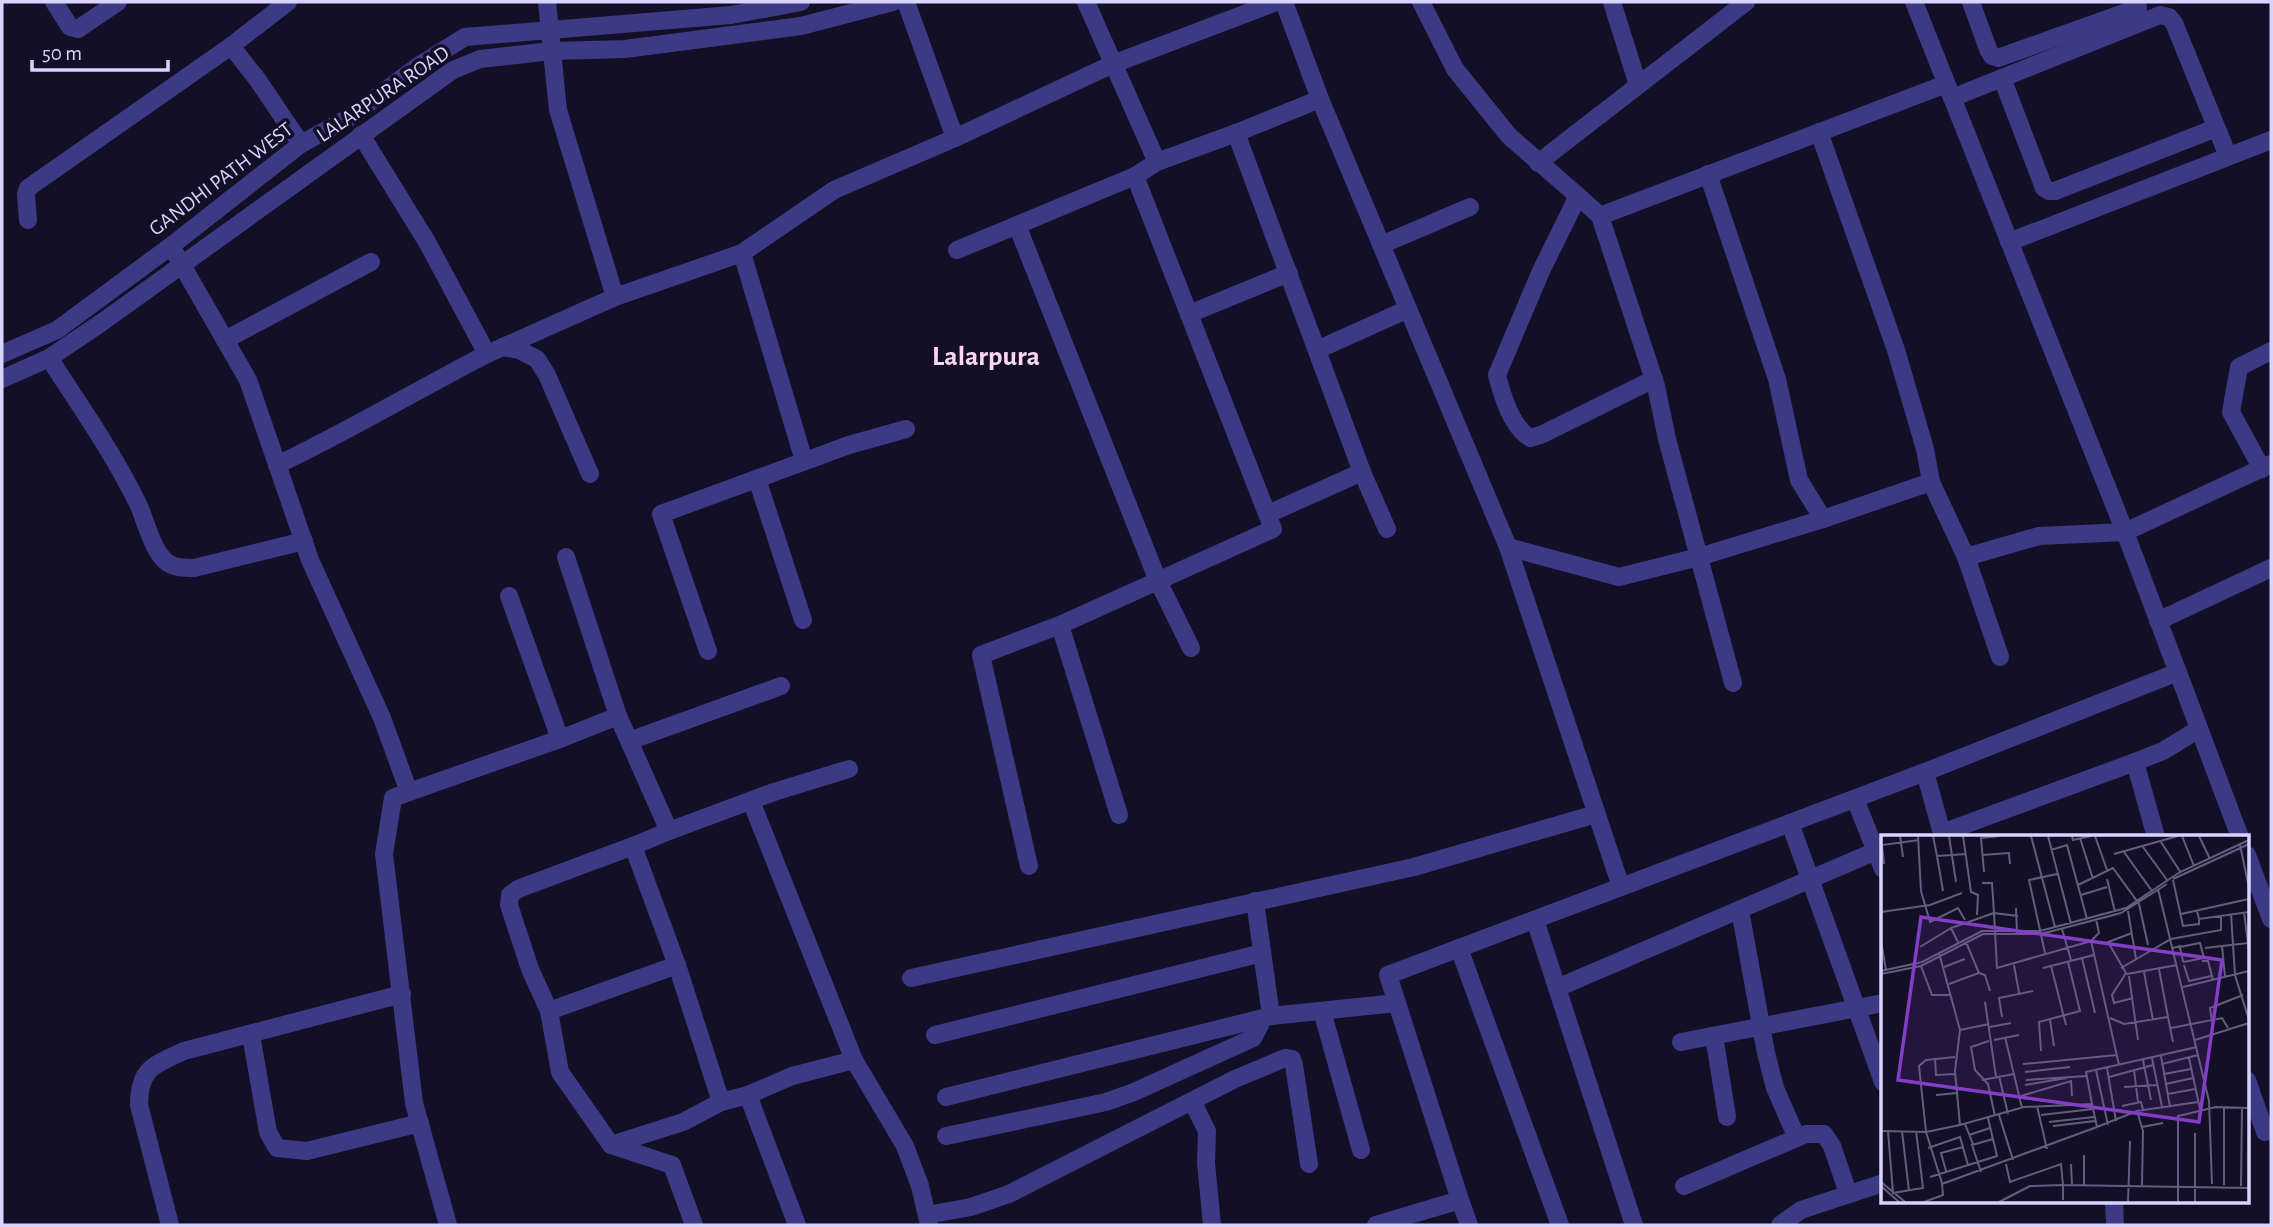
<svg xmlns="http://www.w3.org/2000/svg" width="2273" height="1227" font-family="'Alegreya Sans',sans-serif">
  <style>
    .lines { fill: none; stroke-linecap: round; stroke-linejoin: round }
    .minor { stroke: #3d3a85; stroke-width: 18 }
    .labels { text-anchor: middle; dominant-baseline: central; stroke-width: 7; stroke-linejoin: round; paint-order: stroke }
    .street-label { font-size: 21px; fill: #d9d4ff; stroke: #130f26 }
    .district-label { font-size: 28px; font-weight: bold; fill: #ffd6f0; stroke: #130f26 }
    .inset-road { fill: none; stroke: #625e7d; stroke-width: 2 }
    .view { fill: #843dc5; fill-opacity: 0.15; stroke: #843dc5; stroke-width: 3.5 }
    .inset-edge { fill: none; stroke: #d9d4ff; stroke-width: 3.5 }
  </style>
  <rect width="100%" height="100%" fill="#130f26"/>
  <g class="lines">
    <g class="minor">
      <polyline points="54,2 70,27 78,29 118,2"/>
      <polyline points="288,2 231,46 257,79 301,144"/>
      <polyline points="547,2 558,110 615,297 742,253 834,190 955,138 1113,64 1276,2"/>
      <polyline points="906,2 955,138"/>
      <polyline points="1086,2 1157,162"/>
      <polyline points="1284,2 1320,99 1508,547 1621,887"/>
      <path d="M 1421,2 L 1455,69 L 1509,136 L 1578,196 L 1541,271 L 1497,375 C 1502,395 1512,429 1531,438 L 1543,434 L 1654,379"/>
      <polyline points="1612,2 1638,85"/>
      <polyline points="1914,2 2125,532 2240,837"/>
      <polyline points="1971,2 1988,49 1992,56 1998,58 2138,8 2137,2"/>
      <polyline points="2002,78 2044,188 2049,191 2055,191 2216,128"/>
      <polyline points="1952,98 2160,15 2169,17 2174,23 2228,156"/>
      <polyline points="1819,132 1896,350 1925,449 1931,482"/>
      <polyline points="1236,133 1362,472 1387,529"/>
      <polyline points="1538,163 1746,2"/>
      <polyline points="1708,174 1777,379 1799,480 1823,519"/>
      <polyline points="1578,196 1600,216 1946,84"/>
      <polyline points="1600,216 1656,386 1667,439 1733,683"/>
      <polyline points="28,220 26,194 28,188 231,46"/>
      <polyline points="1017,225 1158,581 1191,648"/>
      <polyline points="2009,242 2271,140"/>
      <polyline points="1381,245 1470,207"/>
      <polyline points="171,246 248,380 310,560 382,718 409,792 393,798 384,854 414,1103 448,1225"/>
      <polyline points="957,250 1135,176 1157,162 1236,133 1320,99"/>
      <polyline points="742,253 804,461"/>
      <polyline points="1189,314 1289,273"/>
      <polyline points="225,340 371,262"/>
      <polyline points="503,347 615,297"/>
      <polyline points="1317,350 1408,309"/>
      <polyline points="2,354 57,330 171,246 301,144 350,117 417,67 465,37 731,15 801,2"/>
      <polyline points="487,354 503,347 519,350 537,359 547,375 590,474"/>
      <path d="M 49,358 C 80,406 114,454 139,506 C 146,522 153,553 168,563 C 175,568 185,568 194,568 L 304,541"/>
      <polyline points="2,379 49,358 101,323 453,70 480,59 552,51 625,49 801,26 893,2"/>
      <path d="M 277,465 C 349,431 417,390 487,354 L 427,242 L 361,135"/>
      <polyline points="2262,469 2231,412 2239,367 2271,351"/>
      <polyline points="757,479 803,620"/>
      <polyline points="1268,514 1362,472"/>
      <polyline points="1508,547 1619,577 1699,557 1823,519 1931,482 1966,557 2000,657"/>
      <polyline points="566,557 618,716 669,831 633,846 677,965 721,1102"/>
      <polyline points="1966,557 2039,536 2125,532 2271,464"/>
      <polyline points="509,596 560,739"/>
      <polyline points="2158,621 2271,568"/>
      <polyline points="1060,625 1119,815"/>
      <polyline points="708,651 661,514 849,445 906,429"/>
      <polyline points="629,741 781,686"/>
      <polyline points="2135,762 2156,837"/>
      <polyline points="1925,772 1943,837"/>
      <polyline points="409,792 560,739 618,716"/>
      <polyline points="1855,799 1883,869"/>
      <polyline points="751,801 854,1060 905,1146 920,1186 929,1225"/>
      <polyline points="1790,823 1883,1082"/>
      <polyline points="669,831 774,792 849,769"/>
      <polyline points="1942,833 2135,762 2163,751 2199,729"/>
      <polyline points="633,846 518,889 510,895 509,905 530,969 549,1011 560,1072 611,1145 672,1165 694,1225"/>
      <polyline points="2247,855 2271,919"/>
      <polyline points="1029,866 981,655 1060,625 1273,529 1135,176"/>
      <polyline points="1255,901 1271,1016"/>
      <polyline points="1740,910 1766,1053 1775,1088 1797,1138"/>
      <polyline points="1535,920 1634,1225"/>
      <polyline points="1459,948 1560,1225"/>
      <polyline points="911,978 1414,867 1596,814"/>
      <polyline points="1557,988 1876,851"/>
      <polyline points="549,1011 677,965"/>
      <polyline points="1322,1011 1361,1150"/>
      <polyline points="251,1035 268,1132 277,1148 307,1151 420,1123"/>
      <polyline points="935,1035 1262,953"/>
      <polyline points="1714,1036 1727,1117"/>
      <polyline points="1681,1042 1883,1003"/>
      <polyline points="2247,1080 2265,1132"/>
      <polyline points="748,1095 797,1225"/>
      <polyline points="946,1097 1271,1016 1397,1003"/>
      <polyline points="1192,1101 1207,1131 1206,1163 1212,1225"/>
      <polyline points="946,1136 1106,1102 1134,1092 1253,1038 1260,1025 1258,1021"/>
      <polyline points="611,1145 683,1122 721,1102 748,1095 792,1076 854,1060"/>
      <polyline points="1684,1186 1806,1134 1824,1134 1832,1146 1848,1193"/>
      <polyline points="1460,1200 1388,975 1925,772 2178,672"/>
      <polyline points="2114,1201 2115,1225"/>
      <polyline points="927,1215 971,1207 1009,1194 1235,1079 1285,1058 1292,1059 1294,1065 1309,1164"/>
      <path d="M 170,1225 L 139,1105 C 139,1068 154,1065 184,1051 L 402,994"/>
      <polyline points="1376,1225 1460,1200 1469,1225"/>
      <polyline points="1780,1225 1801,1210 1883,1183"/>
    </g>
  </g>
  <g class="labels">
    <g class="street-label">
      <text transform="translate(383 94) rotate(-34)">LALARPURA ROAD</text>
      <text transform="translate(221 179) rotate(-37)">GANDHI PATH WEST</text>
    </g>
    <g class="district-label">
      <text x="986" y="357">Lalarpura</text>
    </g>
  </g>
  <g transform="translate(1881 835)">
    <rect width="368" height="368" fill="#130f26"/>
    <path class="inset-road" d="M 19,1 L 22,22M 37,1 L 40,56 L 49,87 L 77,73 L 84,85M 52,1 L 56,21 L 85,19M 68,1 L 75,47M 82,1 L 90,57 L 97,60 L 96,80M 150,1 L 174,92M 167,1 L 190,89M 191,1 L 192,5 L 210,1M 214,1 L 226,35M 301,1 L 313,31M 318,1 L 329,24M 199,3 L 212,44M 280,7 L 300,38M 359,10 L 368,53M 262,12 L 286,45M 170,15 L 186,10 L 206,84M 243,17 L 271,56M 233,19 L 297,1M 101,20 L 128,18 L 129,29M 56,21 L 62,56M 3,29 L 1,10 L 38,5M 103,37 L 100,3 L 118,1M 226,44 L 234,77M 292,44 L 368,9M 292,45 L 302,91 L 318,89 L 318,84M 101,48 L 111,48 L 113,78 L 137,81M 197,50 L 232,33 L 258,69 L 267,110M 277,54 L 328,266 L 331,349M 200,60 L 226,52M 135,73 L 136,98M 247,76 L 255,124M 316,76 L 318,84 L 368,77M 0,77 L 49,70 L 81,58M 363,77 L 368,116M 300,79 L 368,64M 350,79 L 354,140 L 368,185M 181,94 L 190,125M 251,98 L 227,107 L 245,138 L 231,160 L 233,168 L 252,163M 0,106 L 5,135M 210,106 L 238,230M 77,107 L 70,93 L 113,78 L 116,133 L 210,106 L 218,98 L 215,84M 341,111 L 344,142M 39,112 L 70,93M 292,113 L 299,111 L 299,113 L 302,126 L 303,127 L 323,123 L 319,108 L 299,112M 324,113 L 367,108M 164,118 L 148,45 L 176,39M 201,123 L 214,178M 321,126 L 327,126 L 332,145M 133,130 L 138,158M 303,130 L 308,146 L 330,141M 40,131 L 51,160 L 70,160M 170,131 L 185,190M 63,132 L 84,124M 162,133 L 213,120M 240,133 L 290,104 L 340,95 L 340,80M 278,134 L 287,182M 0,136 L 41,127 L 101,96 L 159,96 L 245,73 L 299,37 L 368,5M 263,137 L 272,185M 98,138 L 104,140 L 109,156M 0,139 L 40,131 L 102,99 L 160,99 L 240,78 L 286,49M 246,139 L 296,130M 248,141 L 257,205M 68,149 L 98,138 L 85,107M 302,152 L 368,136M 104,167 L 115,242M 121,182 L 118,163 L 152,156M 229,183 L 243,189 L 287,182 L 292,207M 169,185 L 173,211M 331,187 L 329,173 L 362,160M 109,192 L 130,188M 290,193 L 341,183 L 347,193M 79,195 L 108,189M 124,202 L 141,273M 113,205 L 138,200M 314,205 L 368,188M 108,206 L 90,212 L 94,235 L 107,249 L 114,281M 160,216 L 158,187 L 199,176 L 187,127M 280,221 L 289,272M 74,222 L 45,225 L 38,231 L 45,297 L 79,290M 271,223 L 281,272M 308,223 L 319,274M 54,224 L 55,240 L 74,239M 262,225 L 270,265M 142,229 L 236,220M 281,229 L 317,220M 226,233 L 235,286M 215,235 L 227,290M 253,235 L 257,267M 144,237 L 189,232M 283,239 L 310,234M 118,241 L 127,279M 228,242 L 272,230M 101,245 L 133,239M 145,245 L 206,241M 285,249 L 312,243M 144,250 L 186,243M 243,252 L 276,250M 287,259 L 314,254M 55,260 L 77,258M 140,261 L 190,246 L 191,261M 211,269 L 205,237 L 316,212M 156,271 L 166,314M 241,271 L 260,267 L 262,275M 256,276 L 262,296 L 261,350M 118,280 L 132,325M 160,280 L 212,274M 168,287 L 213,282M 84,289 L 92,309M 172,291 L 214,286M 216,292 L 256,276 L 317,267M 261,292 L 282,288M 0,296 L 45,297 L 61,348M 7,296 L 12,358 L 42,353 L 35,296M 21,296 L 28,356M 314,298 L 314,367M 88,300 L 109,293M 47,313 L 79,302 L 87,330M 203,320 L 203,350M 125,329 L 129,347 L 180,329 L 182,350 L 368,353M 190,329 L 191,350M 65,336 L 60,318 L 82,312M 100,337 L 91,310 L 112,304M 49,342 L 116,321 L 107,283M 0,347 L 24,367M 343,350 L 343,272M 0,351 L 18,367M 360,351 L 361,273M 43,367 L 62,360 L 61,349 L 216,292 L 211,269 L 143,272 L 79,290 L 74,236 L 79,195 L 58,118M 118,367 L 149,351 L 182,350 L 182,365M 247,367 L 249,306M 297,367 L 297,281 L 335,272 L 368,273"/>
    <path class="view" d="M 40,82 L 341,125 L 318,287 L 17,245 Z"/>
    <rect width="368" height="368" class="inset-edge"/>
  </g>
  <rect width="2273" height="1227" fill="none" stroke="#d9d4ff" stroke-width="7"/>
  <path d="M32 60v10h136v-10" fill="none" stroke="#d9d4ff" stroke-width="3.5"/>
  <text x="42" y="60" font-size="21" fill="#d9d4ff" stroke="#130f26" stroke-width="5" paint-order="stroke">50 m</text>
</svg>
